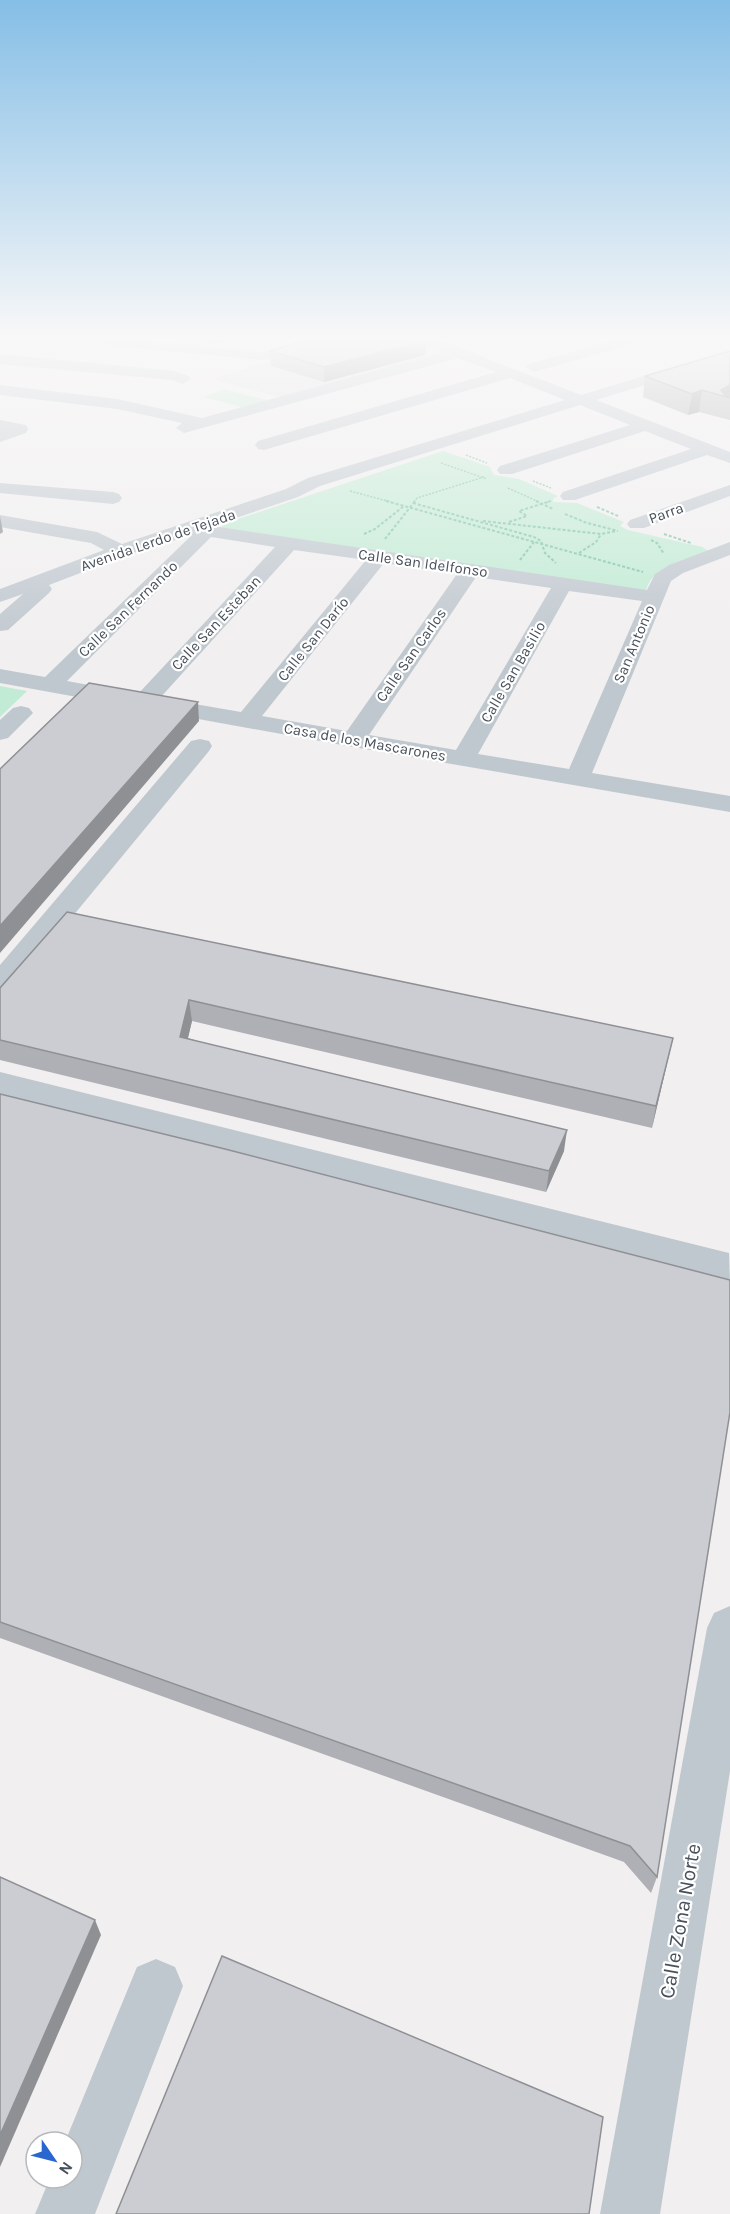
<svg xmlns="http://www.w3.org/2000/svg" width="730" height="2214" font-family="Karla,sans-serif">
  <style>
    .education { fill: #e2e0e0 }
    .green { fill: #c1ebd4 }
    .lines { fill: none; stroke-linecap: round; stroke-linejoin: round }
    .path-far1 { stroke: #7cc5a7; stroke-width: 1.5; stroke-dasharray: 2 1.5; stroke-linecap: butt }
    .path { stroke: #7cc5a7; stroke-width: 2; stroke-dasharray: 3 2; stroke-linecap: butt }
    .minor { fill: #c0c8cf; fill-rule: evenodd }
    .wall { fill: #afb0b5 }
    .shaded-wall { fill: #8f9094 }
    .building { fill: #cccdd3; stroke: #8f9094; stroke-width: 1.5 }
    .labels { text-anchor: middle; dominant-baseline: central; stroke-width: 4.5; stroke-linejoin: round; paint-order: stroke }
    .far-street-label { font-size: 15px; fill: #48505a; stroke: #fff }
    .near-street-label { font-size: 21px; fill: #48505a; stroke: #fff }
  </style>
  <rect width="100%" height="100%" fill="#f1efef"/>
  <polygon class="education" points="336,341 419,341 451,353 286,399 212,379"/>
  <g class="green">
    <polygon points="238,341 299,341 305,343 263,355 213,350"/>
    <polygon points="224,389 267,400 248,409 204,397"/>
    <path d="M 443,451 L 490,467 L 494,475 L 519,479 L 558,496 L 553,499 L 553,502 L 577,503 L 624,522 L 620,526 L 628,530 L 702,547 L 710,552 C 689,559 652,564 646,591 L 219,529 L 226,523 Z"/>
    <polygon points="0,686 27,691 0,717"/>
  </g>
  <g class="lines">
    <g class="path-far1">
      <polyline points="466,455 487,463"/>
      <polyline points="441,463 487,479"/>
      <polyline points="533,481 551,488"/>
      <polyline points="508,488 539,502"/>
      <polyline points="350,491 391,502"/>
      <polyline points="414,502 417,498 484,477"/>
      <polyline points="547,502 551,501"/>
    </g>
    <g class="path">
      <polyline points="386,501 643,572"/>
      <polyline points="536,501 553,509"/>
      <polyline points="413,503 534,537 541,541 545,553 556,563"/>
      <polyline points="597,507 618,516"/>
      <polyline points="565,514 587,523 618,531"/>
      <polyline points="483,521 601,534 616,531"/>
      <polyline points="509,522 527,516 519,511 551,501"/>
      <polyline points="364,534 375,529 404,506"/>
      <polyline points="664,534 691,543"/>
      <polyline points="385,539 415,501"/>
      <polyline points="651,540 657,543 664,554"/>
      <polyline points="579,553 596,542 601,534"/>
      <polyline points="520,560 534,542"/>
    </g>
    <g class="minor">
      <path d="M 97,341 L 150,341 L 262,352 C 281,350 298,341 317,341 L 315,347 L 280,358 L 262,360 L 104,345 Z"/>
      <path d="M 422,341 L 442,341 L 581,395 L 730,350 L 730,359 L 596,400 L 730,452 L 730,463 L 707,455 L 575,500 L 563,500 L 560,496 L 563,492 L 691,449 L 645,431 L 512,474 L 500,474 L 497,470 L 500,466 L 630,425 L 580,405 L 320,486 L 298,497 L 212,526 L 647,590 L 655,574 L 669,565 L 730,542 L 730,555 L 683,573 L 671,581 L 592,773 L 730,796 L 730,812 L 353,747 L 0,683 L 0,669 L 45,677 L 192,535 L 127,555 L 49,585 L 52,589 L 49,593 L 8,630 L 0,631 L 0,614 L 23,594 L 0,602 L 0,589 L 104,550 L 91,543 L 0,527 L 0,515 L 97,532 L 122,544 L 286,489 L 308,478 L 565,400 L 510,378 L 264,450 L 258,449 L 255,445 L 258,441 L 496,372 L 458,358 L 184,433 L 176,428 L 182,423 L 117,409 L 0,395 L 0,385 L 117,399 L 202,418 L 444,352 L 424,344 ZM 211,537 L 275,547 L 138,694 L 67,681 ZM 294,550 L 366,560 L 241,712 L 160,698 ZM 384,563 L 457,574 L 347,731 L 262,716 ZM 476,577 L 551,588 L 456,750 L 369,735 ZM 569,591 L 642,601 L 569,769 L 478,754 Z"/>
      <polygon points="611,341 634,341 632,344 534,372 526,367 529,364"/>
      <polygon points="0,354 174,371 188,376 191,379 183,384 172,380 0,364"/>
      <polygon points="0,420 26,425 28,429 26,433 0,442"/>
      <polygon points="0,483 113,492 119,494 122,498 119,502 113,504 0,493"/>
      <polygon points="730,485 730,496 644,528 630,528 627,524 630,520"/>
      <polygon points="21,706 29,708 33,713 8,738 0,740 0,720 13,708"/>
      <polygon points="200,739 209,741 212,746 209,751 11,991 0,994 0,965 191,741"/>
      <polygon points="0,1072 729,1253 730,1281 0,1094"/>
      <polygon points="730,1606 730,1771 660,2214 600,2214 707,1628 714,1613"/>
      <polygon points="156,1959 175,1967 183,1986 95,2214 35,2214 50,2178 72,2178 72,2142 65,2142 137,1967"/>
    </g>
  </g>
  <g class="wall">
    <polygon points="202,341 224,341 215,344"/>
    <polygon points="303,341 426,341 425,355 324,382 271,366 270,351"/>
    <polygon points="730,351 730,420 699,412 688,415 643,397 645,376"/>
    <polygon points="67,912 673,1038 652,1128 192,1021 188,1038 564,1151 546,1192 0,1060 0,988"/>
    <polygon points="0,1094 657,1877 651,1893 624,1862 0,1638"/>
  </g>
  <g class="shaded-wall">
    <polygon points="215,341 224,341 215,344"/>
    <polygon points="423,341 426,341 425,355 324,382 324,367"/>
    <polygon points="730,385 730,398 720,395 721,390"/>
    <polygon points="702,390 699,412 688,415 692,394"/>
    <polygon points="0,516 3,532 0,534"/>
    <polygon points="198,702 199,721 0,953 0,926"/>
    <polygon points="189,1000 192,1021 183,1058 180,1037"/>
    <polygon points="673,1038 668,1059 652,1128 656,1106"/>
    <polygon points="567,1130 564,1151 546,1192 549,1171"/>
    <polygon points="95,1920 101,1935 0,2167 0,2135"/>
  </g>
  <g class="building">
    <polygon points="303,341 423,341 324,367 270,351"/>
    <polygon points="730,351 730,385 721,390 725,396 730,396 730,398 702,390 692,394 645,376"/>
    <polygon points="89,683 198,702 0,926 0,769"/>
    <polygon points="67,912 673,1038 656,1106 189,1000 180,1037 567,1130 549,1171 0,1040 0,988"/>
    <polygon points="0,1094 225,1149 730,1280 730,1412 657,1877 630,1846 0,1622"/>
    <polygon points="0,1877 95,1920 0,2135"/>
    <polygon points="222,1956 603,2117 589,2214 116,2214"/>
  </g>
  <linearGradient id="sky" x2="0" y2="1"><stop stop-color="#85bee6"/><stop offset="0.52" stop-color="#f9f8f8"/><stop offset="1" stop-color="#f9f8f8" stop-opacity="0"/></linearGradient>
  <rect width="730" height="651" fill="url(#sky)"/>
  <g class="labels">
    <g class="far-street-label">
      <text transform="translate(666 513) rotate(-20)">Parra</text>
      <text transform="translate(158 540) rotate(-19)">Avenida Lerdo de Tejada</text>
      <text transform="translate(423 563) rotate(8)">Calle San Idelfonso</text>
      <text transform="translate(128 609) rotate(-44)">Calle San Fernando</text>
      <text transform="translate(216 623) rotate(-47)">Calle San Esteban</text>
      <text transform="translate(313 639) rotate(-51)">Calle San Darío</text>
      <text transform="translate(634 644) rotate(-67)">San Antonio</text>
      <text transform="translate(411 655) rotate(-55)">Calle San Carlos</text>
      <text transform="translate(513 672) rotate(-60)">Calle San Basilio</text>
      <text transform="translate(365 742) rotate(10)">Casa de los Mascarones</text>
    </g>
    <g class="near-street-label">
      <text transform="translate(680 1921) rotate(-80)">Calle Zona Norte</text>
    </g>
  </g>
  <g transform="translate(54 2160) rotate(125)"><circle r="28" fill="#ffffff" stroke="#b6b9bd" stroke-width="1.5"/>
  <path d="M0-4.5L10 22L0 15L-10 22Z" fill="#2a66cf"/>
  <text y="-9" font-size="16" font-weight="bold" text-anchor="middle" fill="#48505a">N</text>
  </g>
</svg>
